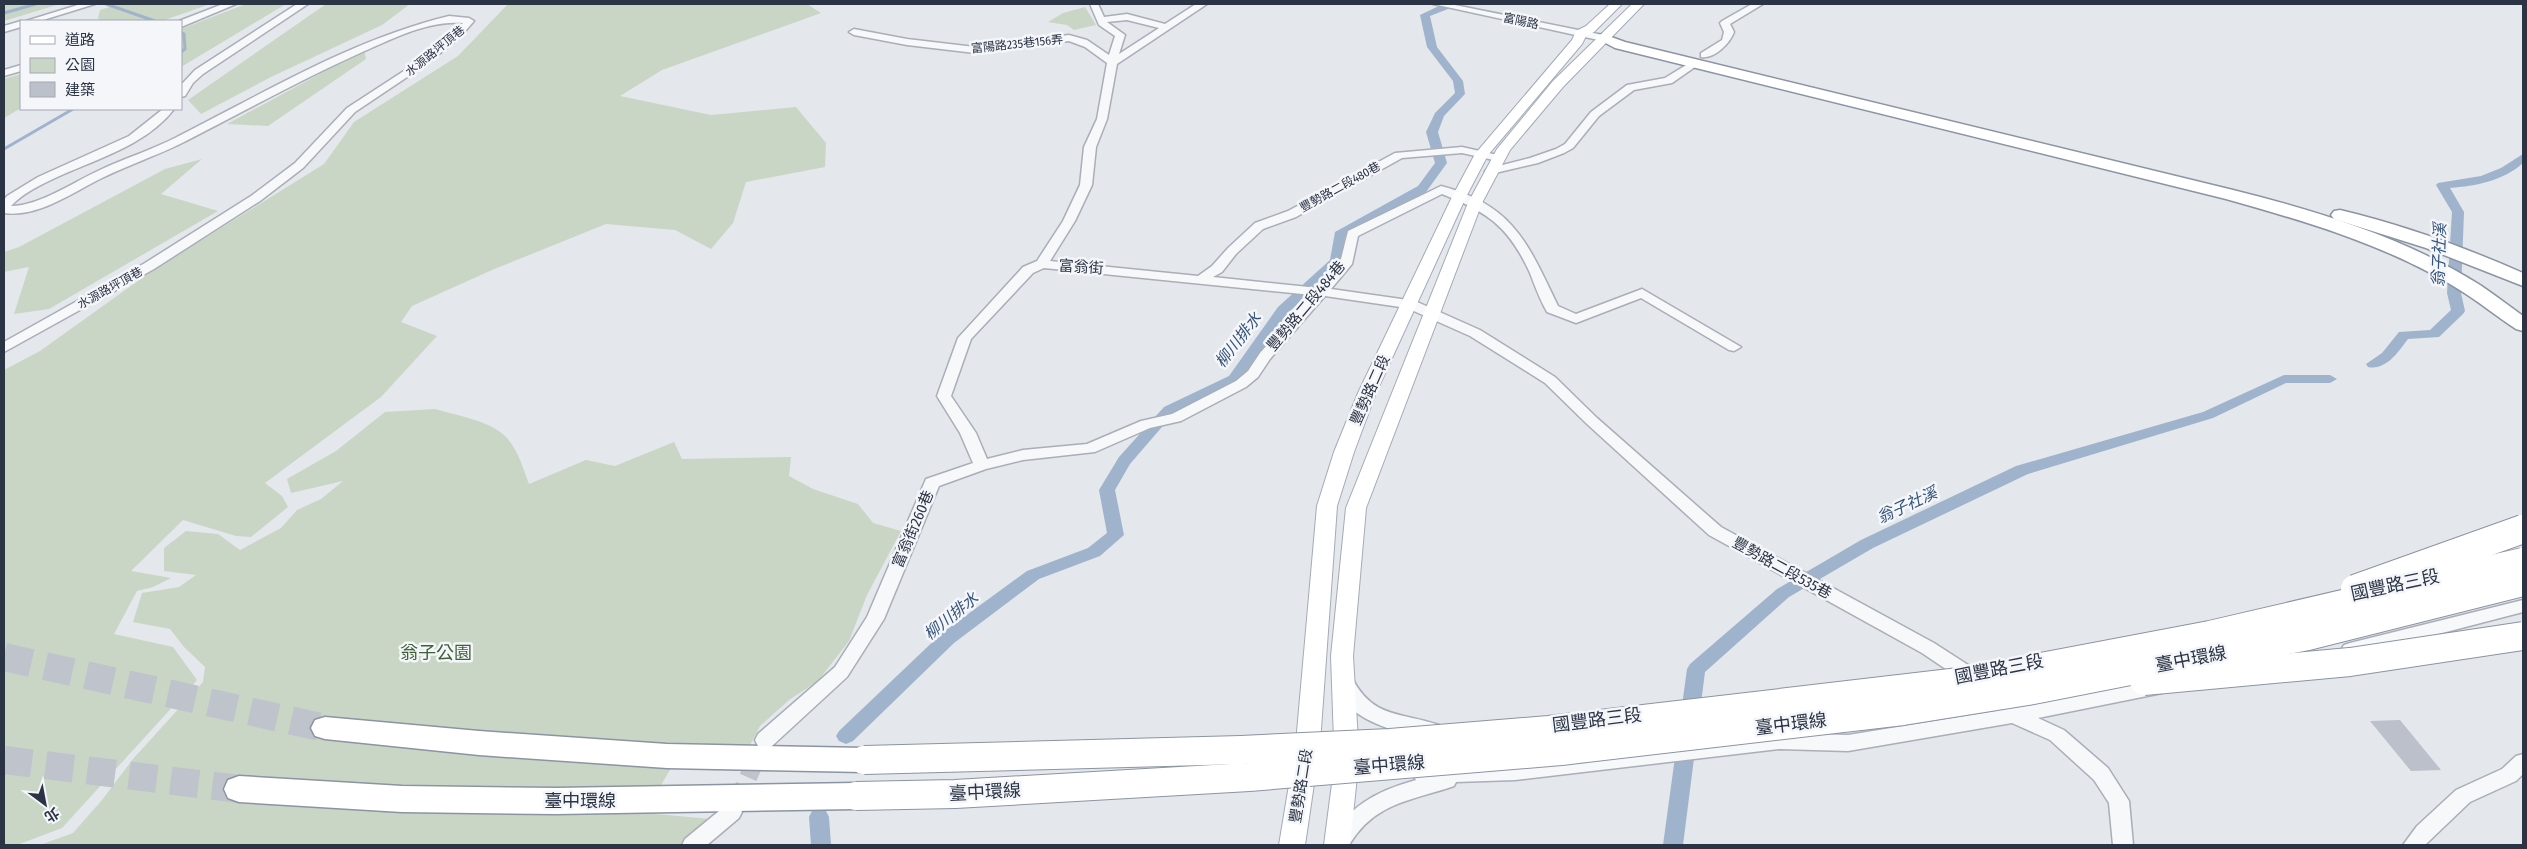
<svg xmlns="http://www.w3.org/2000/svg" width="2527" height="849" font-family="'Fira Sans Condensed','Noto Sans TC',sans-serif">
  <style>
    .green { fill: #c9d6c5 }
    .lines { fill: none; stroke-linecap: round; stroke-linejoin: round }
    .stream { stroke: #9fb4cc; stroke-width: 3 }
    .canal { fill: #9fb4cc; fill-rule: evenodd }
    .building { fill: #bbc0ca }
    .minor-tunnel { stroke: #bfc3cb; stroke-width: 18; stroke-dasharray: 18 9; stroke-linecap: butt }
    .highway-tunnel { stroke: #bfc3cb; stroke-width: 28; stroke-dasharray: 28 14; stroke-linecap: butt }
    .minor-casing { stroke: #a9aeb7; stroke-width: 3 }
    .major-casing { stroke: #a3abb8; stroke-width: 2 }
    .highway-casing { stroke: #8b94a3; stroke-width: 3 }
    .minor { fill: #f7f8fa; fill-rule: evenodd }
    .major { fill: #fff; fill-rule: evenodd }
    .highway { fill: #fff; fill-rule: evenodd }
    .highway-bridge-casing { stroke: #8b94a3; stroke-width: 30; stroke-linecap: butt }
    .highway-bridge { stroke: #fff; stroke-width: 28 }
    .labels { text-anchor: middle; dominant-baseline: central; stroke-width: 5; stroke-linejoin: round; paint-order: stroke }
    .far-street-label { font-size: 12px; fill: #2b3445; stroke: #f4f6f9 }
    .street-label { font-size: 15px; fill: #2b3445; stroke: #f4f6f9 }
    .water-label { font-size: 16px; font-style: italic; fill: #34527a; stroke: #f4f6f9 }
    .near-street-label { font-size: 18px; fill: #2b3445; stroke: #f4f6f9 }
    .near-park-label { font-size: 18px; fill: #3f6138; stroke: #f4f6f9 }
  </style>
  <rect width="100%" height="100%" fill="#e4e7ec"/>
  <g class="green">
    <polygon points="4,4 60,4 4,21"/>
    <polygon points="119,4 210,4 162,21 101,21 98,18 100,10"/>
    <polygon points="246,4 286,4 181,67 181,29"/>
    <polygon points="326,4 410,4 382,25 271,77 201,114 188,100"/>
    <polygon points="508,4 807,4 821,13 662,70 620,96 711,115 796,107 826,143 825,167 746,182 733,223 711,249 675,230 606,224 492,270 412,306 401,322 437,336 381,397 265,483 282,496 288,507 251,537 236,536 183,520 131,571 171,578 153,587 137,591 114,634 173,647 197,680 62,828 17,845 4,845 4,370 40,351 149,273 324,164 354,122 458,56"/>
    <polygon points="1085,7 1096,25 1074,30 1067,25 1048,22 1063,13"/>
    <polygon points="364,50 366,59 268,126 227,124"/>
    <polygon points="21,74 21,108 4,118 4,79"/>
    <polygon points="202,159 161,194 218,211 49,309 14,314 29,267 4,272 4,252 19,247 165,169"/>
    <path d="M 435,409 C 458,416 490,420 507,438 C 518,450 523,468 529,484 L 586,460 L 615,466 L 674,442 L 682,459 L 791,457 L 789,476 L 813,489 L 858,504 L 873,523 L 901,531 L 867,595 L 849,641 L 818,681 L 789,700 L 760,726 L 747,751 L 683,747 L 645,813 L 721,820 L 704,836 L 687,845 L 40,845 L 73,833 L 102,800 L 133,759 L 203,682 L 205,667 L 184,647 L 170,629 L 133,622 L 142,593 L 179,587 L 196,575 L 164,571 L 164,548 L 186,531 L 218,534 L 240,550 L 281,528 L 297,510 L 321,499 L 343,481 L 291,493 L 287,479 L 336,451 L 385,412 Z"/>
  </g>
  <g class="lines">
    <g class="stream">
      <polyline points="106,4 155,21"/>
      <polyline points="4,13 36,4"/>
      <polyline points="181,33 184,34 185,49 181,52"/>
      <polyline points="4,149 73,109"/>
    </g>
    <g class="canal">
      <polygon points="1443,4 1453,4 1448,9 1430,16 1437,47 1463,81 1465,94 1444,116 1438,132 1447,163 1426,192 1345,237 1341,264 1288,313 1239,382 1174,413 1130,464 1115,490 1124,535 1100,556 1039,579 954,643 853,741 846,744 839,741 836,736 839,731 942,633 1027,571 1088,548 1107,533 1099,490 1119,457 1164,407 1229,376 1278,307 1330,260 1335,232 1418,186 1435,163 1426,132 1435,113 1455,93 1453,81 1427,47 1420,15"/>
      <path d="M 2523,154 L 2523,163 C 2503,181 2476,186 2450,188 L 2464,212 L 2461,293 L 2465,311 L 2463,314 L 2439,337 L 2408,339 C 2399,351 2386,371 2368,367 L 2366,364 L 2382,353 L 2399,332 L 2430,330 L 2451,310 L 2447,293 L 2452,212 L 2436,185 L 2438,183 L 2481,176 L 2501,168 Z"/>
      <polygon points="2284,375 2330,375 2337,379 2330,383 2286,383 2213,418 2028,474 1873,548 1789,597 1705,672 1683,845 1663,845 1687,669 1690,664 1777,589 1861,540 2016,466 2203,412"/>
      <polygon points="819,808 826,811 829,817 831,845 811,845 809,817 812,811"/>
    </g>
  </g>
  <polygon class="building" points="2400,720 2441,770 2411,771 2370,721"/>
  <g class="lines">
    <polyline class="minor-tunnel" points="737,802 759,753"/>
    <g class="highway-tunnel">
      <polyline points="4,657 325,728"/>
      <polyline points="4,760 239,789"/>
    </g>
    <defs>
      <g id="minor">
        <polygon points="81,4 95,4 40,21 26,21"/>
        <polygon points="223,4 236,4 181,27 179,21"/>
        <polygon points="297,4 308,4 203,74 193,83 185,96 181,97 181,85 195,70"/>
        <path d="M 1090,4 L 1098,4 L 1104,17 L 1127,14 L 1165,24 L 1196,4 L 1207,4 L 1117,64 L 1107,119 L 1096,147 L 1092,185 L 1075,221 L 1050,261 L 1198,276 L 1212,266 L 1228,248 L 1255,223 L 1288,211 L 1395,153 L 1462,147 L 1502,156 L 1502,160 L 1498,161 L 1462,153 L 1402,158 L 1296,217 L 1263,229 L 1236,254 L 1222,272 L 1213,277 L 1318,288 L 1340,263 L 1348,231 L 1441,186 C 1514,205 1528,244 1558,306 L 1576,314 L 1642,289 L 1741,347 L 1734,351 L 1729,350 L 1641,298 L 1576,323 L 1547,312 C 1540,300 1535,286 1530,273 C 1509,227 1488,212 1442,194 L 1358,236 L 1352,264 L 1331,289 L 1415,301 L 1480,330 L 1555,377 L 1597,418 L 1721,527 L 1934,643 L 1982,674 L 1984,679 L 1982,684 L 1975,686 L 1968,684 L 1922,653 L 1709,535 L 1587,424 L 1545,383 L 1470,336 L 1407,308 L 1325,296 L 1270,359 L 1258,377 L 1246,387 L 1181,421 L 1150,428 L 1095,452 L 1023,460 L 986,469 L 939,486 L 884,619 L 847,677 L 772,746 L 765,748 L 758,746 L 755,740 L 758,734 L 835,667 L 867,617 L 926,479 L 973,463 L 960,433 L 937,396 L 958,338 L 1023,267 L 1037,261 L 1063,221 L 1080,185 L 1084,147 L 1097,119 L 1107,63 L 1085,47 L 1069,41 L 975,53 L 907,45 L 854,35 L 849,32 L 854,29 L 907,39 L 975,47 L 1069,35 L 1087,40 L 1109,55 L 1115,36 L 1099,25 ZM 1127,20 L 1159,28 L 1119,54 L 1125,35 L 1107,22 ZM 1044,268 L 1312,295 L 1260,353 L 1248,371 L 1236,381 L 1172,414 L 1141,421 L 1087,444 L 1023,450 L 987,459 L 976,433 L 951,396 L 971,339 L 1033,273 Z"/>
        <polygon points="1433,4 1450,4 1603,35 1608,38 1603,41"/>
        <path d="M 1752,4 L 1763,4 L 1730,24 L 1734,32 C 1730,43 1715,59 1701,57 L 1701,53 L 1722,40 L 1724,32 L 1720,23 L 1722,21 Z"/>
        <path d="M 449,16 L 469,18 L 474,21 L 461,36 L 428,63 L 355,112 L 303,168 L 260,201 L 154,269 L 4,352 L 4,342 L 145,263 L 251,196 L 295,163 L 347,108 L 410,67 L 463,23 C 427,20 390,40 358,54 C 298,81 241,113 182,143 C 156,156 128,165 102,178 C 73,192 38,218 4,213 L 4,200 L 7,196 L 38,177 L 129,136 L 163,109 L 174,109 C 146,146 93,160 53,179 C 38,186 22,194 11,206 C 40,206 75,181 102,169 C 126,158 151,150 175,138 C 264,93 351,40 449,16 Z"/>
        <polygon points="21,21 21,27 4,32 4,26"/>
        <polygon points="1691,62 1696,65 1695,67 1672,83 1634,90 1599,116 1573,148 1564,153 1538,163 1491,174 1485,171 1487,169 1530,158 1556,149 1565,144 1591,112 1627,85 1665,78"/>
        <polygon points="21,65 21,71 4,76 4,70"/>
        <polygon points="2523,600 2523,612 2350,657 2344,655 2341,650 2344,645 2350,643"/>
        <path d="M 1345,676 L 1352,678 C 1373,719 1401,712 1439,725 L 1442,730 L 1439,735 C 1418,742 1368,724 1352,709 C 1345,701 1341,692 1336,683 L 1338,678 Z"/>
        <path d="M 2155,681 L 2162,683 L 2164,688 L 2162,693 L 2038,718 L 2064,730 L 2108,768 L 2129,801 L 2133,845 L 2113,845 L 2109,803 L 2094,780 L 2050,740 L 2012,723 L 1848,751 L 1779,749 L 1515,780 L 1456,782 L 1454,786 C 1411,801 1375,802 1349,845 L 1328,845 C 1346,807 1376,791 1416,780 L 1413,775 L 1416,769 L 1423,767 L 1515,764 L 1779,733 L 1848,735 L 1996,711 L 1983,695 L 1985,690 C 1999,685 2007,698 2016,707 Z"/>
        <polygon points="2523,754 2523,774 2516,781 2470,802 2425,845 2403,845 2417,826 2456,790 2502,769 2516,756"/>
        <polygon points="732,803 739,806 742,812 739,818 707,845 682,845 685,839 725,806"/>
      </g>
      <g id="major">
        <polygon points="1610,4 1622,4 1594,32 1586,36 1582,44 1488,155 1466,197 1376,393 1354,452 1337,506 1320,743 1305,845 1279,845 1296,743 1317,506 1334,452 1358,393 1452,197 1475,154 1572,40 1576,31 1586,26"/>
        <polygon points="1632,4 1644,4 1563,87 1510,150 1482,203 1366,508 1353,656 1358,741 1357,776 1350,845 1324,845 1333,776 1334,741 1331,656 1346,508 1468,203 1497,149 1553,81"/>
      </g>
      <g id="highway">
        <path d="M 1603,34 L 1625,42 L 2233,190 C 2317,211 2406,238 2480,285 C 2495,295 2509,306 2523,316 L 2523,331 L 2516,329 C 2499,318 2483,305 2466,294 C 2394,247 2308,222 2226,199 L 1615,48 L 1596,38 L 1598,35 Z"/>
        <path d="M 2340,210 C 2403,225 2464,247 2523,273 L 2523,286 L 2426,248 L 2334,219 L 2331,215 L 2334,211 Z"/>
        <polygon points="325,717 479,731 667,744 864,748 874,751 879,760 874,769 864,772 667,768 479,755 325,739 315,736 311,728 315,720"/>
        <polygon points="239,776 402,786 556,788 856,783 867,787 871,796 867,805 856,809 556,814 402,812 239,802 228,798 224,789 228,780"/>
      </g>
    </defs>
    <use href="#minor" class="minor-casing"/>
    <use href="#major" class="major-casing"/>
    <use href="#highway" class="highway-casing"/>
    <use href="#minor" class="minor"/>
    <use href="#major" class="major"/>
    <use href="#highway" class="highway"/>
    <defs>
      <g id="highway-bridge">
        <polyline points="2355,589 2523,529"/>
        <polyline points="2144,681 2350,662 2523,636"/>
        <polyline points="864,760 1241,750 1390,743 1549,730 1968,681 2210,635 2523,562"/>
        <polyline points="856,796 955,794 1249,777 1561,751 1903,711 2028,691 2308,636 2523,582"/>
      </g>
    </defs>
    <use href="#highway-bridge" class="highway-bridge-casing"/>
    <use href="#highway-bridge" class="highway-bridge"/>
  </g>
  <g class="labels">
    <g class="far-street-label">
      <text transform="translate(1521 21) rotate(12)">富陽路</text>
      <text transform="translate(1017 44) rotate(-6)">富陽路235巷156弄</text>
      <text transform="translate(435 51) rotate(-39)">水源路坪頂巷</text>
      <text transform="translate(1340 187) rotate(-29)">豐勢路二段480巷</text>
      <text transform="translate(110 288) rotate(-29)">水源路坪頂巷</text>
    </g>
    <g class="street-label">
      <text transform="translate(1081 267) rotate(4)">富翁街</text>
      <text transform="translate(1306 306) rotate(-50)">豐勢路二段484巷</text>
      <text transform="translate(1370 390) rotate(-66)">豐勢路二段</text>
      <text transform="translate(913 529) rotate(-67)">富翁街260巷</text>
      <text transform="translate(1782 568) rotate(29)">豐勢路二段535巷</text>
      <text transform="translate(1301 786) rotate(-81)">豐勢路二段</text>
    </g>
    <g class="water-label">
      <text transform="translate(2439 255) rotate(-88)">翁子社溪</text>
      <text transform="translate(1238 340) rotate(-52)">柳川排水</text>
      <text transform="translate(1907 505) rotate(-25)">翁子社溪</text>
      <text transform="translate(951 616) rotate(-39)">柳川排水</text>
    </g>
    <g class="near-street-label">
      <text transform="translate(2395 585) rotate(-12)">國豐路三段</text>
      <text transform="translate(2191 659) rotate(-11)">臺中環線</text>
      <text transform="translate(1999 669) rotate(-11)">國豐路三段</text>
      <text transform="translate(1597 720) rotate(-7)">國豐路三段</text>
      <text transform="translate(1791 724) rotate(-7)">臺中環線</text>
      <text transform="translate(1389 765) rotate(-5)">臺中環線</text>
      <text transform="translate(985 792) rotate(-3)">臺中環線</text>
      <text x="580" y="801">臺中環線</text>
    </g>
    <g class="near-park-label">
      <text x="436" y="653">翁子公園</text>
    </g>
  </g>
  <rect width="2527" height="849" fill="none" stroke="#2b3445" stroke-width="10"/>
  <rect x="20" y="20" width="162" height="90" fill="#f4f6f9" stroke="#a4a8b1"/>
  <rect x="30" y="36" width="25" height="8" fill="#ffffff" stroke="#a4a8b1"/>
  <text x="65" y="45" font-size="15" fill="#2b3445">道路</text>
  <rect x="30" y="58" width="25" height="15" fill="#c9d6c5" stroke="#a4a8b1"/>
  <text x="65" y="70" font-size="15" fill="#2b3445">公園</text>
  <rect x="30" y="82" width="25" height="15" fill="#bbc0ca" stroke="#a4a8b1"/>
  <text x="65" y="95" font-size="15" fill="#2b3445">建築</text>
  <g transform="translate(45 804) rotate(148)" stroke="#f4f6f9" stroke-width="4" paint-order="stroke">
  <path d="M0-4L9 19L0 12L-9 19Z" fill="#2b3445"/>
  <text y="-8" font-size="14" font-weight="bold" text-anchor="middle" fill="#2b3445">北</text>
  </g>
</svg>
